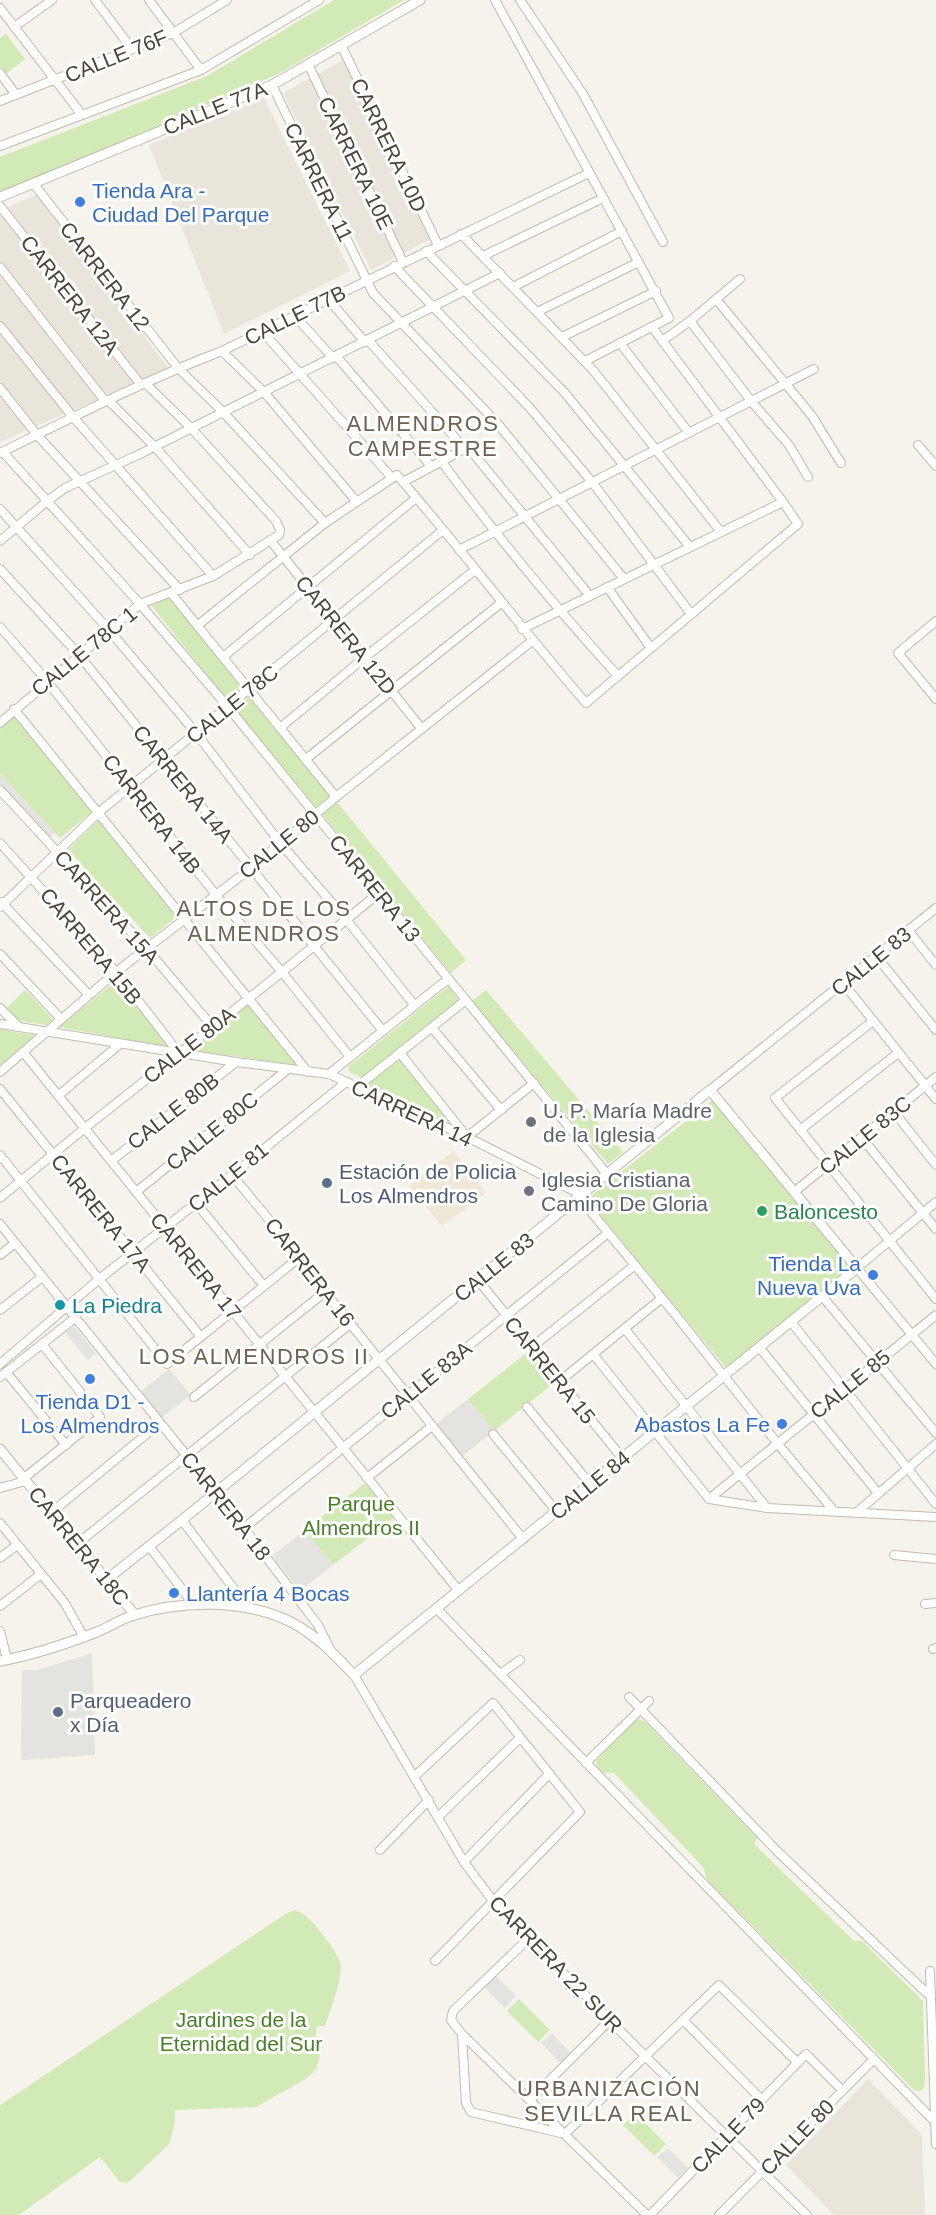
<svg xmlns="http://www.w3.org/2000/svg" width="936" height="2215" font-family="Helvetica,sans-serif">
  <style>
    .residential { fill: #eae5da }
    .education { fill: #efe8d6 }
    .green { fill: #d2eab5 }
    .parking { fill: #e5e3e0 }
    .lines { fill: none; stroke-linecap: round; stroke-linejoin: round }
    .minor-casing { stroke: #c2bbae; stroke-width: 10 }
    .tertiary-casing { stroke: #c2bbae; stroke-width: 11 }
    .minor { stroke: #fff; stroke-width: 8 }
    .tertiary { stroke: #fff; stroke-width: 9 }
    .shop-dot { fill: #3f7fe0; stroke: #fff; stroke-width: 2 }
    .worship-dot { fill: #6b7280; stroke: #fff; stroke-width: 2 }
    .service-dot { fill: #5c6f8a; stroke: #fff; stroke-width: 2 }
    .leisure-dot { fill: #2e9e5b; stroke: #fff; stroke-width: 2 }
    .culture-dot { fill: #0f9aa8; stroke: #fff; stroke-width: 2 }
    .labels { text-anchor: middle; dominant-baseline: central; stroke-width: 6; stroke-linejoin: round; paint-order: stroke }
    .street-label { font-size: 21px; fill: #4b4439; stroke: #fff }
    .shop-label { font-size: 21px; fill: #366cbe; stroke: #fff; text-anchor: start }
    .worship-label { font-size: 21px; fill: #5b616d; stroke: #fff; text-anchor: start }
    .service-label { font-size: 21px; fill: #4e5e75; stroke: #fff; text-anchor: start }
    .leisure-label { font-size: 21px; fill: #27864d; stroke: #fff; text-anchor: start }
    .culture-label { font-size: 21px; fill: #0d838f; stroke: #fff; text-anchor: start }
    .park-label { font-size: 21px; fill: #4a7f2a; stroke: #fff }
    .neighbourhood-label { font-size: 22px; letter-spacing: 1.5px; fill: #6e6250; stroke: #fff }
  </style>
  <rect width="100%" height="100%" fill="#f6f3ec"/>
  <g class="residential">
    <polygon points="345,59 431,239 371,270 283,93"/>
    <polygon points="264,98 350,271 224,334 149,145"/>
    <polygon points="38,194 169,369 0,442 0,211"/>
    <polygon points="868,2079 922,2135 925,2215 834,2215 786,2165"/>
  </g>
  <polygon class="education" points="453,1151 486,1193 442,1226 409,1186"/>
  <g class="green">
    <polygon points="334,0 404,0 278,74 0,194 0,157 207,76"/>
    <polygon points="6,34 25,59 6,74 0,67 0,38"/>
    <polygon points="170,597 242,689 227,700 151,605"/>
    <polygon points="249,696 331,796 316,807 234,708"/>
    <polygon points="13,716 93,811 60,838 0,774 0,729"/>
    <polygon points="337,802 466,960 451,973 322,814"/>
    <polygon points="99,819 176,917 150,938 68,850"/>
    <polygon points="117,980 169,1047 59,1027"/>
    <polygon points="449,986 458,1000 362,1077 350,1073 348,1067"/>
    <polygon points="25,990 53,1019 47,1025 15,1020 5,1010"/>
    <polygon points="486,990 623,1152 608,1164 472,1001"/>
    <polygon points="248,1004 297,1065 189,1050"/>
    <polygon points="0,1029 36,1036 0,1066"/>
    <polygon points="401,1059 452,1126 367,1085"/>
    <polygon points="714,1099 850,1268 727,1369 587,1199"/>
    <polygon points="529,1351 555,1382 494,1431 468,1399"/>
    <polygon points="365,1483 394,1518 333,1565 305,1530"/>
    <polygon points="640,1719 646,1723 757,1838 754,1844 854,1941 861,1940 923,2001 925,2079 924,2088 921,2091 914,2090 707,1880 703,1867 614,1773 603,1773 598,1768 596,1761 636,1720"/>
    <path d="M 295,1910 C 308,1915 314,1924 322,1934 C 329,1943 336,1952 340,1962 C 344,1976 330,2011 325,2026 L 317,2026 L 314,2045 L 323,2046 L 316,2069 L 307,2078 L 256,2107 L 175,2110 L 175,2122 L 169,2144 L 128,2183 L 120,2182 L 100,2157 L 19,2215 L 0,2215 L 0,2105 L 287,1913 Z"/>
    <polygon points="519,1999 550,2030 538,2042 507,2011"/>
    <polygon points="635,2113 666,2144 654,2156 623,2125"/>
  </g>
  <g class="parking">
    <polygon points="0,774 55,833 50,837 0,784"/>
    <polygon points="74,1326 96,1353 88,1360 65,1333"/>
    <polygon points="169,1369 191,1395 160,1419 139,1393"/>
    <polygon points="468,1399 494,1431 461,1457 435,1425"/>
    <polygon points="305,1530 333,1565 300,1591 272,1556"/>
    <polygon points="92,1653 95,1755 21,1760 22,1670 37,1670"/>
    <polygon points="495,1975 516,1996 505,2008 483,1986"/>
    <polygon points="552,2033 572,2054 561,2064 541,2043"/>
    <polygon points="668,2148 688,2168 678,2178 657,2157"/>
  </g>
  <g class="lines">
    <defs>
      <g id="minor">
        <polyline points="95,0 132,49"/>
        <polyline points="149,0 201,70"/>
        <polyline points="495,0 669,318 585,361"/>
        <polyline points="520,0 583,94 663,242"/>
        <polyline points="0,8 82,115"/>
        <polyline points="14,27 52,0"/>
        <polyline points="341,45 438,245"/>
        <polyline points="308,64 403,262"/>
        <polyline points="0,73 16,95"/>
        <polyline points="272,85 373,293 498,424 624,579"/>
        <polyline points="0,101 173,33 227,0"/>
        <polyline points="0,146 201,70 319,0"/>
        <polyline points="33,183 178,368 224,413 325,523"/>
        <polyline points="0,206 141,385"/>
        <polyline points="461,234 593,370 721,532"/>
        <polyline points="426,251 565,393 690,547"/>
        <polyline points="483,256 603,198"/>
        <polyline points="394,266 530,408 592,482 691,614"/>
        <polyline points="0,267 105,401"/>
        <polyline points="513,287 622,231"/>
        <polyline points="328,299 365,342"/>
        <polyline points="716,299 812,416 841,463"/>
        <polyline points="537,312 639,262"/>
        <polyline points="294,315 333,358"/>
        <polyline points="690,321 751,401 789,445 808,477"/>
        <polyline points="0,326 73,417 213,576"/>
        <polyline points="652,327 783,502"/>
        <polyline points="262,331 392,478"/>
        <polyline points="562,337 656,291"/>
        <polyline points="368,340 458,441 468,447 590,596"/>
        <polyline points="662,341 690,321 740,279"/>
        <polyline points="620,343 689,433"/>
        <polyline points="222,351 264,392 356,501"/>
        <polyline points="336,356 431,466"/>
        <polyline points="0,388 37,435 180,590"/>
        <polyline points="108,400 155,447 250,555"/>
        <polyline points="918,445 936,466"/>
        <polyline points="3,452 140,604 228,707 607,1174"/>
        <path d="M 0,453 C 73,417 146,380 222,351 L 589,173"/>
        <path d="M 441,461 C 497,536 555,607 618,676"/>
        <polyline points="403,482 468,447"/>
        <polyline points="0,509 109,630 196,733 281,844 346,919 415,1006"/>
        <polyline points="270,540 422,729"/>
        <polyline points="0,541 46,502 65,488 138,455 500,273"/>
        <polyline points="459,550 814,369"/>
        <polyline points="0,569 79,655 383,1031"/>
        <polyline points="607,587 651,648"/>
        <polyline points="171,593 336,797"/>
        <polyline points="936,621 898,653 936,699"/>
        <path d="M 198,625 L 325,523 L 397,475 C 462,550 521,628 586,703 L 798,524 L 783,502 L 522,629"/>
        <polyline points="0,627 47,681 216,895 282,972 350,1057"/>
        <polyline points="223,657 416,498"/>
        <polyline points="14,709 308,1072"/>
        <polyline points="0,723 140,604 213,576 279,535 280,530 276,521 192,429 145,383"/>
        <polyline points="280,728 364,658 475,570"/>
        <polyline points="306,759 501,603"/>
        <polyline points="0,790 146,948 212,1026"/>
        <polyline points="0,843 116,972 178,1052"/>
        <polyline points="1,902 89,995"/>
        <polyline points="0,907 98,813 443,530"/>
        <polyline points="908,930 936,965"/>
        <polyline points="0,954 61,1019"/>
        <polyline points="876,956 936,1030"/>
        <polyline points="843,983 936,1099"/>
        <polyline points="0,1008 19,1027"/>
        <polyline points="873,1021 775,1098 936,1299"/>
        <polyline points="0,1024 236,1062 329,1074 467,1137 574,1191 675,1314 777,1443 834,1511"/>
        <polyline points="432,1028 501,1110"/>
        <polyline points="23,1052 459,1591"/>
        <polyline points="400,1053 467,1137 534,1083"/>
        <polyline points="0,1072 116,972 251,868 336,797 532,641"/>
        <polyline points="329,1074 448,979"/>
        <polyline points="357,1087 466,1000"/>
        <polyline points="0,1089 201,1337"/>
        <polyline points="710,1090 936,908"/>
        <polyline points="59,1095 120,1044"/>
        <polyline points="894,1112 936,1165"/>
        <polyline points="800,1130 898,1053"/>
        <polyline points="862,1138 936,1229"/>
        <polyline points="0,1155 167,1364 300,1257"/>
        <polyline points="111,1161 236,1062"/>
        <polyline points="232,1175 300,1257 325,1292 523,1539"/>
        <polyline points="136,1192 288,1069"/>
        <polyline points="794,1192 936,1077"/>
        <polyline points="0,1198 85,1128 282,972 379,893"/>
        <polyline points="936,1202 857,1268 936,1364"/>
        <polyline points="196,1203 264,1286"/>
        <polyline points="0,1224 216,1492 318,1625 331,1651"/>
        <polyline points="0,1255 15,1243"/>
        <polyline points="478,1280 623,1459"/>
        <polyline points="822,1296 936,1433"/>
        <polyline points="0,1310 42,1277"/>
        <polyline points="791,1322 936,1504"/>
        <polyline points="625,1329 767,1508"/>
        <polyline points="532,1347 635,1265"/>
        <polyline points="759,1347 878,1493"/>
        <polyline points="593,1354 709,1499"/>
        <polyline points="0,1364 98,1280 232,1175 346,1082"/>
        <polyline points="6,1372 66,1445"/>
        <polyline points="0,1377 75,1318"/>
        <polyline points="560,1381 662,1298"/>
        <polyline points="194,1397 325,1292"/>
        <polyline points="527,1407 591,1485"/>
        <polyline points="493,1434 557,1512"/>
        <polyline points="24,1478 100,1417 42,1344"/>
        <polyline points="367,1478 432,1426"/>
        <polyline points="0,1488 26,1481"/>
        <polyline points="709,1499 936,1315"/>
        <polyline points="709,1499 767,1508 936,1517"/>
        <polyline points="52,1512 160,1423"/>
        <polyline points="857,1512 936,1444"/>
        <polyline points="182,1520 249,1609"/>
        <polyline points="0,1523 64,1602 84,1637"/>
        <polyline points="244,1528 608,1233"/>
        <polyline points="77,1544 350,1324"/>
        <polyline points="149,1546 194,1605"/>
        <polyline points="894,1555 936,1559"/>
        <polyline points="0,1558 17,1545"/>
        <polyline points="925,1604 936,1603"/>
        <polyline points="0,1606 41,1574"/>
        <polyline points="437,1609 935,2122"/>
        <polyline points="0,1631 7,1659"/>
        <polyline points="933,1649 936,1648"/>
        <polyline points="500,1674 520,1660"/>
        <polyline points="354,1675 464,1862 493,1901 646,2057 807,2215"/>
        <polyline points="629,1697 778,1852 931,1997"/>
        <polyline points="586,1763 649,1701"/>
        <polyline points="414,1777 493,1703 580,1812 435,1961"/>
        <polyline points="439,1816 520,1738"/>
        <polyline points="380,1850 429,1800"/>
        <polyline points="464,1862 549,1774"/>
        <polyline points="529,1938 453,2011 451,2020 462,2034 647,2215"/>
        <polyline points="930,1971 936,2144"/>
        <polyline points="683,2020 762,2100"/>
        <polyline points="462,2034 466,2103 471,2112 565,2134 719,1985 798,2063"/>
        <polyline points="530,2100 610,2020"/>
        <polyline points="650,2215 806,2054 842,2090"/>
        <polyline points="719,2215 874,2059"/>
      </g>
      <g id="tertiary">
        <polyline points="0,197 272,85 420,0"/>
        <polyline points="0,1449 135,1615"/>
        <path d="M 0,1661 C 33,1655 66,1644 97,1632 C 109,1627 121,1619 134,1615 C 182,1600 245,1599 291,1622 C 316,1635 335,1655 354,1675 L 857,1268 L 710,1090 L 182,1520 L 106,1580"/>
      </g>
    </defs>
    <use href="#minor" class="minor-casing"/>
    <use href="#tertiary" class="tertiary-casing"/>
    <use href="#minor" class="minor"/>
    <use href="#tertiary" class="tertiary"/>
  </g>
  <g class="shop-dot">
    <circle cx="80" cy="202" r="6"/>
    <circle cx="873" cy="1275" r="6"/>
    <circle cx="90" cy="1379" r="6"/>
    <circle cx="782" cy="1424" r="6"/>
    <circle cx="174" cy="1593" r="6"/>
  </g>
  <g class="worship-dot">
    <circle cx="531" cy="1122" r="6"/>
    <circle cx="529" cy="1191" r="6"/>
  </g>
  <g class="service-dot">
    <circle cx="327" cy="1183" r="6"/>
    <circle cx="58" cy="1712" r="6"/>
  </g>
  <circle class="leisure-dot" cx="762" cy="1211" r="6"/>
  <circle class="culture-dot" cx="60" cy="1305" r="6"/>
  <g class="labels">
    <g class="street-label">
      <text transform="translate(116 56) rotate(-22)">CALLE 76F</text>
      <text transform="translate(215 108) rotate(-22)">CALLE 77A</text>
      <text transform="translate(389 145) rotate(64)">CARRERA 10D</text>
      <text transform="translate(356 163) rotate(64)">CARRERA 10E</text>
      <text transform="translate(319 182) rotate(64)">CARRERA 11</text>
      <text transform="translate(105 276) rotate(52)">CARRERA 12</text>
      <text transform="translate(70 295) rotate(52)">CARRERA 12A</text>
      <text transform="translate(295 315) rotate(-26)">CALLE 77B</text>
      <text transform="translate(346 635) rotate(51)">CARRERA 12D</text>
      <text transform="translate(84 651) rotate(-39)">CALLE 78C 1</text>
      <text transform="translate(232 704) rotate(-39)">CALLE 78C</text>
      <text transform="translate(183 784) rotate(51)">CARRERA 14A</text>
      <text transform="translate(152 814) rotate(52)">CARRERA 14B</text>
      <text transform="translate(279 844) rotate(-39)">CALLE 80</text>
      <text transform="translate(375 888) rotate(51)">CARRERA 13</text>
      <text transform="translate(107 907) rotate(48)">CARRERA 15A</text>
      <text transform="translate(91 946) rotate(50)">CARRERA 15B</text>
      <text transform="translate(871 961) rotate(-39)">CALLE 83</text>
      <text transform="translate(189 1045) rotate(-38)">CALLE 80A</text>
      <text transform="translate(173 1111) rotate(-38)">CALLE 80B</text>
      <text transform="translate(412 1113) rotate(25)">CARRERA 14</text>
      <text transform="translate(212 1131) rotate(-39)">CALLE 80C</text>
      <text transform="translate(865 1135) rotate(-39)">CALLE 83C</text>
      <text transform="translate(228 1177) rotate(-39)">CALLE 81</text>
      <text transform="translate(101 1213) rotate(51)">CARRERA 17A</text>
      <text transform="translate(196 1266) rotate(51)">CARRERA 17</text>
      <text transform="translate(494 1267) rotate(-39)">CALLE 83</text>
      <text transform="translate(310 1272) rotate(52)">CARRERA 16</text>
      <text transform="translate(550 1370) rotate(51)">CARRERA 15</text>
      <text transform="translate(426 1380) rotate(-39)">CALLE 83A</text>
      <text transform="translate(850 1384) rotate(-39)">CALLE 85</text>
      <text transform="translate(590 1485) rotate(-39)">CALLE 84</text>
      <text transform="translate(226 1506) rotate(52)">CARRERA 18</text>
      <text transform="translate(79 1546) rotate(51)">CARRERA 18C</text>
      <text transform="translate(556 1964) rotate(46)">CARRERA 22 SUR</text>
      <text transform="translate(728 2135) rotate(-46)">CALLE 79</text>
      <text transform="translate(797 2137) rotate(-46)">CALLE 80</text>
    </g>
    <g class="shop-label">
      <text x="92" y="190">Tienda Ara -<tspan x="92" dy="24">Ciudad Del Parque</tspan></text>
      <text x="861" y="1263" text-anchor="end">Tienda La<tspan x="861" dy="24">Nueva Uva</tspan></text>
      <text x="90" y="1401" text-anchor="middle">Tienda D1 -<tspan x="90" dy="24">Los Almendros</tspan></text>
      <text x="770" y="1424" text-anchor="end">Abastos La Fe</text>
      <text x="186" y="1593">Llantería 4 Bocas</text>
    </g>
    <g class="worship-label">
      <text x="543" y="1110">U. P. María Madre<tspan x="543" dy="24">de la Iglesia</tspan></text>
      <text x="541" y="1179">Iglesia Cristiana<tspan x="541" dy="24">Camino De Gloria</tspan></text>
    </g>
    <g class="service-label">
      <text x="339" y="1171">Estación de Policia<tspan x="339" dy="24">Los Almendros</tspan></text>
      <text x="70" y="1700">Parqueadero<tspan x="70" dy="24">x Día</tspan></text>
    </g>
    <g class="leisure-label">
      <text x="774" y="1211">Baloncesto</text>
    </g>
    <g class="culture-label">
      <text x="72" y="1305">La Piedra</text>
    </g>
    <g class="park-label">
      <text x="361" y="1503">Parque<tspan x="361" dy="24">Almendros II</tspan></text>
      <text x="241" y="2019">Jardines de la<tspan x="241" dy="24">Eternidad del Sur</tspan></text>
    </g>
    <g class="neighbourhood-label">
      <text x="423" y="423">ALMENDROS<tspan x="423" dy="25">CAMPESTRE</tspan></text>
      <text x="264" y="908">ALTOS DE LOS<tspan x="264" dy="25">ALMENDROS</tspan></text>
      <text x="254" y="1356">LOS ALMENDROS II</text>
      <text x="609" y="2088">URBANIZACIÓN<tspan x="609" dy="25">SEVILLA REAL</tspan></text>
    </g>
  </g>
</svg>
